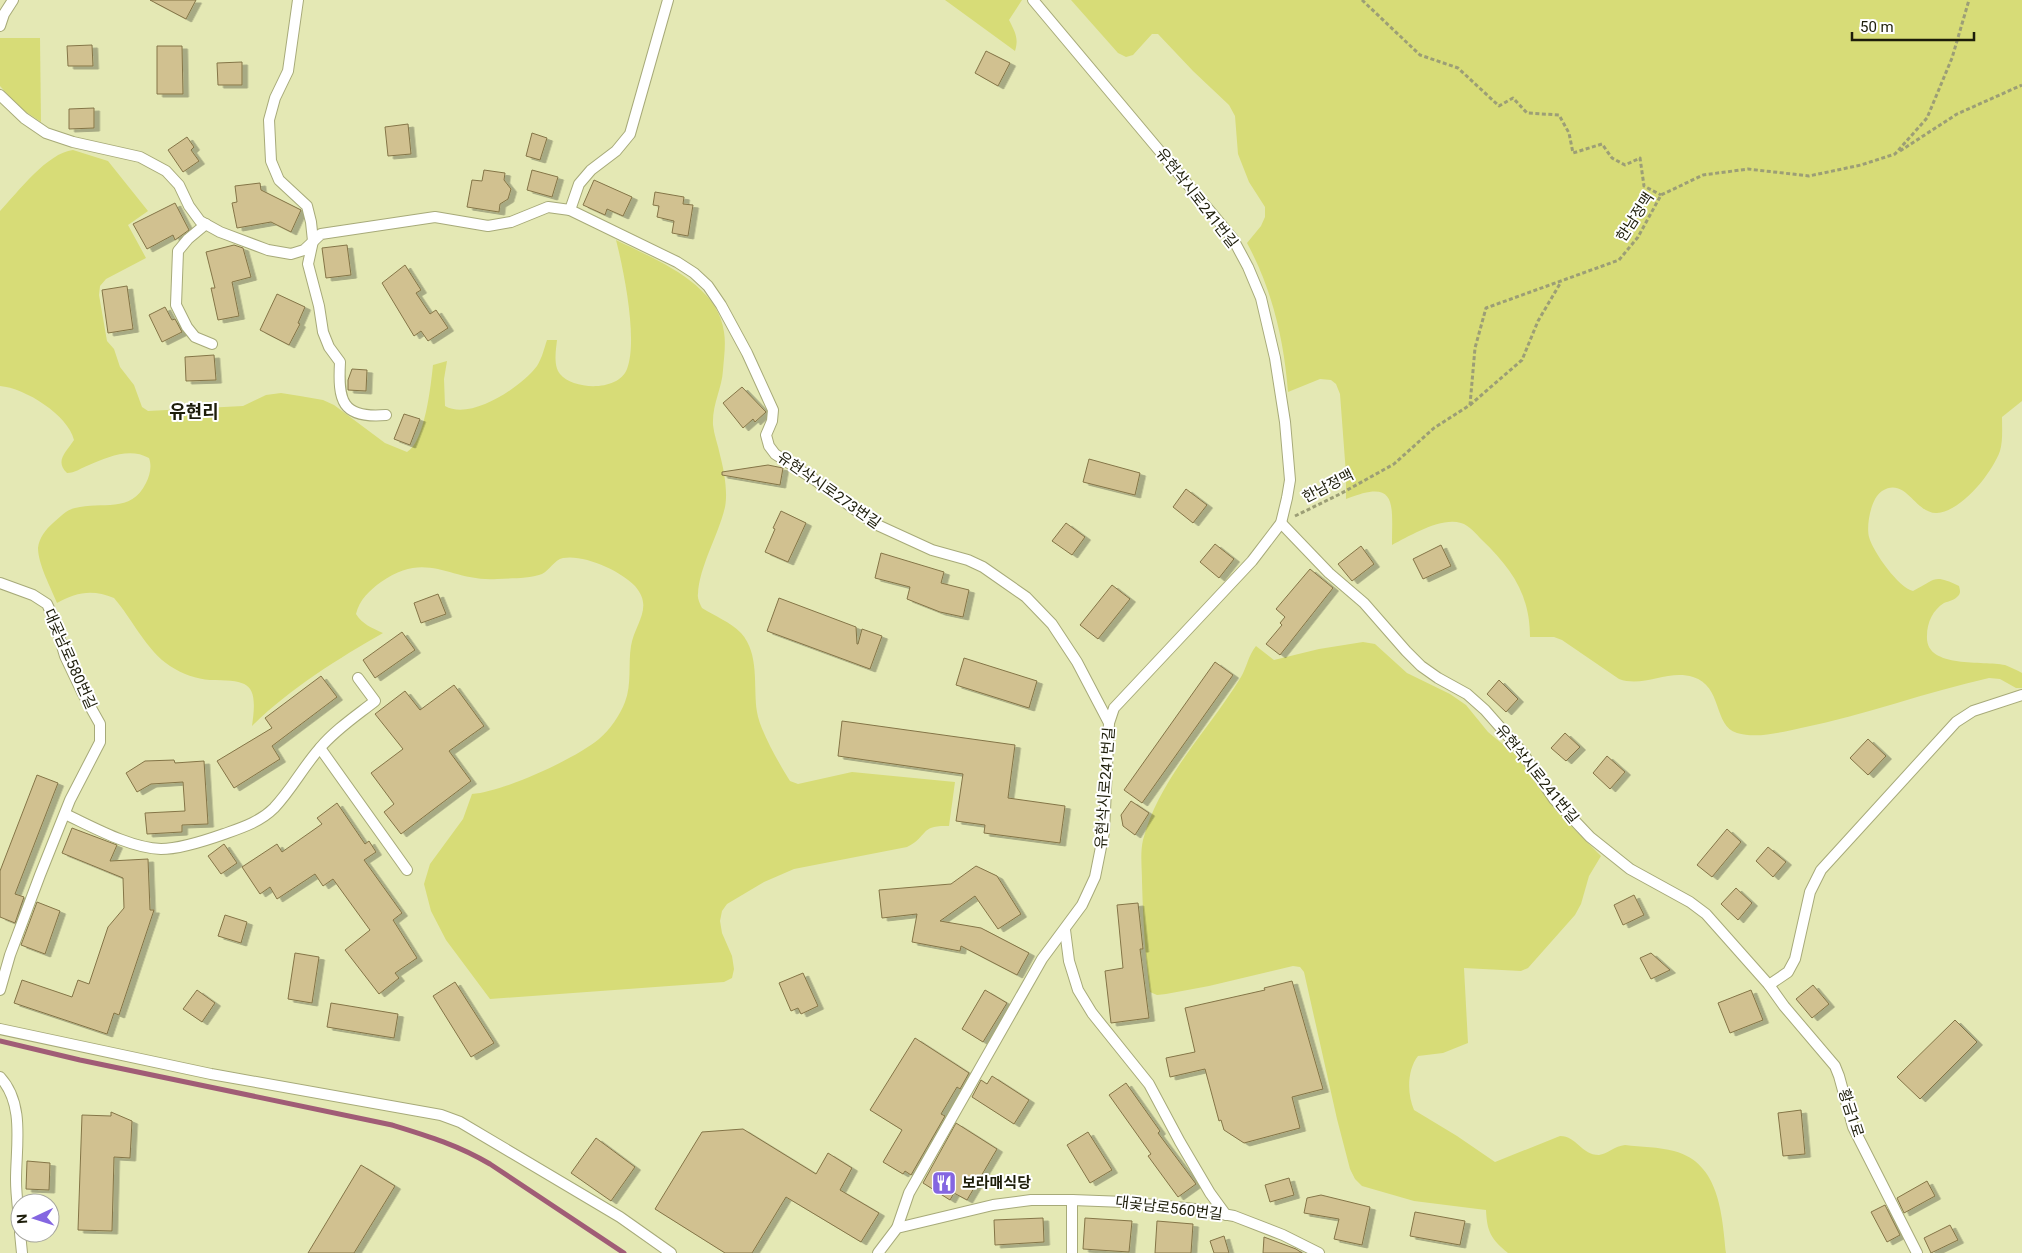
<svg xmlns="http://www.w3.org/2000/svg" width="2022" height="1253" font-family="Roboto,'Noto Sans KR',sans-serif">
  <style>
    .green { fill: #d7dc77 }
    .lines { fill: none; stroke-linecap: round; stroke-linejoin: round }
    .stream { stroke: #a05c76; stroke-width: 5 }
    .building { fill: #d1c190; stroke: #847547; filter: url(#shadow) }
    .service-casing { stroke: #a7aa79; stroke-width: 12 }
    .path { stroke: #9c9e76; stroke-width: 3; stroke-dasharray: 4 2.5; stroke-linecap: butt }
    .service { stroke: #fff; stroke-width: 10 }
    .labels { text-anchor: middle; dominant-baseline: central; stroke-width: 4; stroke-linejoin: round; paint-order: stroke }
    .street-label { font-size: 15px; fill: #1d1d0a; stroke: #fff }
    .poi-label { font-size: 15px; font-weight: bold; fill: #1d1d0a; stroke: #fff; text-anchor: start }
    .quarter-label { font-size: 18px; font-weight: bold; fill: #1d1d0a; stroke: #fff }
  </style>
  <defs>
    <filter id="shadow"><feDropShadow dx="5.5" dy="3" stdDeviation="0" flood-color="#0004"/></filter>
  </defs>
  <rect width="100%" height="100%" fill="#e4e8b4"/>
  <g class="green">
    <path d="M 945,0 L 1022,0 L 1009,20 C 1015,32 1019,38 1015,51 Z"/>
    <path d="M 1071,0 L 2022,0 L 2022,401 L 2002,417 C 2002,428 2003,441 2000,451 C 1992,473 1962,511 1937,513 C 1915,514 1906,476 1882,491 C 1871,498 1866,525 1869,537 C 1873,552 1899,588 1913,591 C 1937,579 1933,574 1959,586 C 1960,590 1961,593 1958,596 C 1955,600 1949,601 1944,603 C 1933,610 1927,622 1927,636 C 1925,669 1983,660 2005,665 C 2010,667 2017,670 2022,673 L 2022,688 L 2016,688 L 2000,679 L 1989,678 C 1926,692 1865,715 1801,728 C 1782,732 1757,739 1737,733 C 1713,726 1723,686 1693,677 C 1668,669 1644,688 1619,679 L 1562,640 L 1554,637 L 1530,637 C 1530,594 1511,568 1482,540 C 1476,534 1469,525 1461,523 C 1440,517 1410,536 1392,545 C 1392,503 1398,478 1346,499 L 1346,474 L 1340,394 L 1336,384 L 1331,380 L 1320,379 L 1288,392 C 1284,340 1272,289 1247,243 L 1261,226 L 1265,217 L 1265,207 L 1249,182 L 1238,154 L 1235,116 L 1229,105 L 1193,71 L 1158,34 L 1152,34 L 1133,55 L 1126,57 L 1118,53 Z"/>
    <polygon points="0,38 40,38 41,122 20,108 0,86"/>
    <path d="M 73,150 L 108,161 L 148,211 L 128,225 L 146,258 L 106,279 L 100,286 L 99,295 L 107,341 L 114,349 L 120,367 L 134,385 L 142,407 L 148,411 L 243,406 L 266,395 L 281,393 L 300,396 L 323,400 L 334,405 L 385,443 L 407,452 C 425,442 431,384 433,365 L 447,361 L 444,379 L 445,406 C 471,421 521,387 537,366 C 542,358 544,349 547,340 L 557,340 C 556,350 553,365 560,374 C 573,390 618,392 627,369 C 638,340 624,271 616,240 C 654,259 718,283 724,332 C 726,344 724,357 723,370 C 722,389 712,404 713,425 C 714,435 718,445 720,455 C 724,470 728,492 725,507 C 719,534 699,567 698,594 C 697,598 700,604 702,608 C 715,616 730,622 741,633 C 760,654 753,687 757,712 C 760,731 780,765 790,781 L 798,784 L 852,772 L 955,782 L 949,826 C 919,825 930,835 907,847 L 794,869 L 764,882 L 727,904 L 722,911 L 720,921 L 722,933 L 732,956 L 734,969 L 732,978 L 724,982 L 490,999 L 446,940 L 431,911 L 424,884 L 430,864 L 463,819 L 472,794 C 505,791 573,760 599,739 C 610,730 620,715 625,702 C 632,684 628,664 631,646 C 635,623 654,608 635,586 C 621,571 584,554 563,558 C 554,560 550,570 542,574 C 528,579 511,578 497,579 C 449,582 428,549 381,582 C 370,590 359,600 356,614 C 362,624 372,628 383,633 C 339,658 288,690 252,726 C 258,684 251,680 210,680 C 197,679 182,674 170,666 C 146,650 133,620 114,598 C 93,589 76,592 57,603 C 51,588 38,564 38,548 C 39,538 46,529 53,523 C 60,517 66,510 75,508 C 102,501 131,514 146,483 C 150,475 152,466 149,458 C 130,447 107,457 89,465 C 81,468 75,473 67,473 C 54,461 67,451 74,440 C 68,415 25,388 0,386 L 0,211 C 18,192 47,153 73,150 Z"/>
    <path d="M 1363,642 L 1375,644 L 1407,673 L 1450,694 L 1466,705 L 1488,732 L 1517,756 L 1567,822 L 1601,856 L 1589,876 L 1581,904 L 1575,915 L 1528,968 L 1521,971 L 1464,968 L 1468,1043 L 1443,1053 L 1418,1056 C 1407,1070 1407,1094 1414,1110 L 1457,1136 L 1495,1162 L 1560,1136 C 1577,1136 1581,1155 1599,1155 C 1607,1154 1615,1146 1625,1145 C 1641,1147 1659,1147 1674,1151 C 1720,1163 1722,1215 1726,1253 L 1508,1253 C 1491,1239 1487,1232 1486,1210 L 1414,1201 L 1362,1186 L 1355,1179 L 1350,1169 L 1337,1119 L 1304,972 L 1300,967 L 1293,966 L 1209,986 L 1166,994 L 1157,995 L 1150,992 C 1145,955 1143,919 1142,881 C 1142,868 1140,853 1143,840 C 1159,778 1209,730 1241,677 C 1247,667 1248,656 1256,646 L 1274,660 L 1319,649 Z"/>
  </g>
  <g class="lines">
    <path class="stream" d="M 0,1041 L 80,1060 L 392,1125 C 428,1136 458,1145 490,1164 L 624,1253"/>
  </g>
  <g class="building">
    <polygon points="150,0 196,0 186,19"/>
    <polygon points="92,45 93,66 68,66 67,46"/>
    <polygon points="157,46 182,46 183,94 157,94"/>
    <polygon points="986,51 1010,63 998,86 975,73"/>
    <polygon points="242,62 242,85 218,85 217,63"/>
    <polygon points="94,108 94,128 69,129 69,109"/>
    <polygon points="408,124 411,154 388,156 385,127"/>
    <polygon points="532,133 547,138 540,160 526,156"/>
    <polygon points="187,137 194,147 191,150 199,161 183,172 168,150"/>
    <polygon points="484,170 505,173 504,180 511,189 508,199 500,204 499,212 467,207 472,180 482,181"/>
    <polygon points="532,170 558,177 552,197 527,190"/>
    <polygon points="594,180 632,197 623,216 607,209 605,215 583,205"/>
    <polygon points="260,183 261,190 301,210 291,232 271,222 237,228 232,203 237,202 235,186"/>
    <polygon points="655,192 684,197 683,204 693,205 688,236 672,233 674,221 657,217 659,206 653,205"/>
    <polygon points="175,203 189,230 175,240 173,235 147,249 133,224"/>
    <polygon points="234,245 243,248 251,277 232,282 239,316 218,320 211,288 215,288 206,252"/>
    <polygon points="347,245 351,275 326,278 322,248"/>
    <polygon points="405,265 421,290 416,293 430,314 436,310 448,328 428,341 421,331 414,336 382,283"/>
    <polygon points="127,286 133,329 108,333 102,290"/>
    <polygon points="277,294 305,307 298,323 300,324 289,345 260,330"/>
    <polygon points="165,307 172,320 175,319 182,332 162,342 149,315"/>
    <polygon points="214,355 216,380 186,381 185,357"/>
    <polygon points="352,369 367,370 366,391 348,390 348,380"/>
    <polygon points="742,387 766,412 755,422 753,419 743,428 723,403"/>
    <polygon points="404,414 420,419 410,445 394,439"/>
    <polygon points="1089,459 1140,473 1135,495 1083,482"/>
    <polygon points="768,465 783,468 780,485 722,475 722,472"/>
    <polygon points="1186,489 1207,505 1193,523 1173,507"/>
    <polygon points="781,511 806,523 788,562 765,552 775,529 773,528"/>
    <polygon points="1066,523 1085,537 1072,555 1052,541"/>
    <polygon points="1215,544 1234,559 1219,578 1200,562"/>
    <polygon points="1441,545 1451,566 1423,579 1413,559"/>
    <polygon points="1361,546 1374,564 1352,581 1338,564"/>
    <polygon points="881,553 944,572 941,583 969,590 963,617 940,612 907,599 910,587 875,578"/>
    <polygon points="1310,569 1333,588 1280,655 1266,644 1282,625 1280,623 1285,617 1276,609"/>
    <polygon points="1112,585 1130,599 1098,639 1080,625"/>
    <polygon points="438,594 446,614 421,623 414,603"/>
    <polygon points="779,598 856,627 857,644 858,644 862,629 882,636 870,669 767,631"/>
    <polygon points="402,632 415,650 375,678 363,660"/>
    <polygon points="964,658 1037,681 1029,708 956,685"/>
    <polygon points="1215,662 1233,675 1142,803 1124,790"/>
    <polygon points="321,676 337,697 272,746 280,759 234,788 217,761 272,728 265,718"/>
    <polygon points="1499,680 1518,699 1506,712 1487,694"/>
    <polygon points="454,685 484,726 449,751 471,781 401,834 384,812 394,804 371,773 403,749 375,714 405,691 420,710"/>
    <polygon points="842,721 1015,745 1008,798 1065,806 1060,843 984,833 985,825 956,821 963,774 838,756"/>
    <polygon points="1565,733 1580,747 1566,761 1551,748"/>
    <polygon points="1868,739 1886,756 1868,775 1850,758"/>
    <polygon points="1607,756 1625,772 1610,789 1593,773"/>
    <polygon points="174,760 175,763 204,761 208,824 182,825 182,832 147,834 145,813 185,811 183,782 151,784 137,792 126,773 145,761"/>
    <polygon points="37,775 58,783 15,894 24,897 15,923 0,917 0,871"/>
    <polygon points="1131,801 1149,813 1135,835 1123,826 1121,815"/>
    <polygon points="337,803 365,844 369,841 376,852 364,860 402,913 393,920 417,958 395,973 399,978 379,994 345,950 370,930 333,879 323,886 315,874 277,899 270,887 260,894 242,867 277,844 282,852 322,824 317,818"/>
    <polygon points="72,828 117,845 110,861 148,859 150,910 154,910 119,1015 114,1013 107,1034 14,1003 22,980 72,997 78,980 89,984 108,927 124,908 123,878 62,853"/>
    <polygon points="1727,829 1741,842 1712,877 1697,865"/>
    <polygon points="224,844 237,863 221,874 208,856"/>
    <polygon points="1768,847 1786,862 1773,877 1756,861"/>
    <polygon points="976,866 997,876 1021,914 998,929 975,896 940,921 981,928 1029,953 1017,975 961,946 960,951 912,942 917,914 882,918 879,890 951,884"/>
    <polygon points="1736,888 1752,903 1738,920 1721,904"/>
    <polygon points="1634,895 1644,915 1623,925 1614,905"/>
    <polygon points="37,902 60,911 45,954 21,945"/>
    <polygon points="1138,903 1143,949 1140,949 1149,1018 1111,1023 1105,971 1123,968 1117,905"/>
    <polygon points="225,915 247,922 241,943 218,936"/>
    <polygon points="295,953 319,957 312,1003 288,999"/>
    <polygon points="1651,953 1670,970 1651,979 1640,958"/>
    <polygon points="803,973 818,1006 801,1014 798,1008 791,1011 779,983"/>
    <polygon points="1292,981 1323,1089 1292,1097 1300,1128 1244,1143 1224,1130 1221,1120 1219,1121 1205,1069 1170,1077 1166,1058 1195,1052 1185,1008 1265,990 1264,988"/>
    <polygon points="455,982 494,1043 471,1057 433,996"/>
    <polygon points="1813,985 1829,1004 1812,1018 1796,999"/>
    <polygon points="197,990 215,1003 202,1022 183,1009"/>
    <polygon points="985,990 1007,1003 983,1042 962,1029"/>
    <polygon points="1751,990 1763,1020 1730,1033 1718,1003"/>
    <polygon points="331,1003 398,1014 394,1038 327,1027"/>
    <polygon points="1955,1020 1977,1042 1920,1099 1897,1077"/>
    <polygon points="915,1038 969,1073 960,1089 957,1087 941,1114 945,1116 911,1175 905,1171 903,1174 883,1162 902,1130 870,1110"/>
    <polygon points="992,1076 1029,1100 1014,1124 972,1097 981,1080 987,1084"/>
    <polygon points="1126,1083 1160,1131 1158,1133 1196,1184 1178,1197 1148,1156 1151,1154 1109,1095"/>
    <polygon points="1801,1110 1805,1154 1783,1156 1778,1113"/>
    <polygon points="111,1112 132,1121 130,1158 114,1157 112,1231 78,1230 82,1115 111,1116"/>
    <polygon points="956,1123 997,1149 967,1200 954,1193 950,1200 923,1183"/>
    <polygon points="743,1129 816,1174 828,1153 852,1168 840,1190 879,1213 861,1242 786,1197 752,1253 725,1253 655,1209 702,1132"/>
    <polygon points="1088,1132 1112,1170 1090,1183 1067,1145"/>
    <polygon points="596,1138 635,1167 611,1201 571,1173"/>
    <polygon points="27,1161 50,1163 49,1190 26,1189"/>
    <polygon points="361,1165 395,1186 354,1253 308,1253"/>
    <polygon points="1289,1178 1294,1195 1270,1202 1265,1185"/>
    <polygon points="1927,1181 1935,1196 1904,1213 1897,1198"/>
    <polygon points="1321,1195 1370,1207 1362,1245 1334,1239 1339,1219 1304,1213 1307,1198"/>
    <polygon points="1885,1205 1900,1235 1887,1242 1871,1212"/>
    <polygon points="1415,1212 1465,1221 1460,1245 1410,1236"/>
    <polygon points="1043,1218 1044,1242 995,1245 994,1220"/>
    <polygon points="1085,1218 1132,1221 1129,1252 1083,1249"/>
    <polygon points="1157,1221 1193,1224 1191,1253 1155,1253"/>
    <polygon points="1950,1225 1958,1240 1931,1253 1924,1238"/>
    <polygon points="1224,1236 1229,1253 1214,1253 1210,1241"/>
    <polygon points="1264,1237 1296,1249 1302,1253 1263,1253"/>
  </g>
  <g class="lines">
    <defs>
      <g id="service">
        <path d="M 298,0 L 288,71 L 275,98 L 269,120 L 271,161 L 279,180 L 307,206 L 311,222 L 313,241 L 308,264 L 319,306 L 323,332 L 329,347 L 340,362 C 338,400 341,419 386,415"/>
        <polyline points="0,26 4,14 13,0"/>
        <polyline points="0,95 24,118 46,133 73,142 140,157 166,171 179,185 189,206 200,221 220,232 268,250 291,254 304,250 321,234 435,217 488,226 511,222 548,207 570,210 677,262 694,273 708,286 721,305 747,353 773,410 772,421 766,435 769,446 775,454 815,480 873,523 932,550 968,560 983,567 1026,597 1052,624 1077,662 1109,723"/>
        <polyline points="570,210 579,184 591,170 616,151 630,134 668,0"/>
        <polyline points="206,224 188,239 178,251 176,305 187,327 195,337 212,344"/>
        <polyline points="1281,523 1329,573 1364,603 1406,651 1421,666 1438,678 1467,694 1485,710 1522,752 1554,799 1590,837 1630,869 1690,902 1706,914 1769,985 1788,972 1795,959 1810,892 1821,870 1956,722 1973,711 2022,695"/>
        <polyline points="0,583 33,595 47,604 54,619 65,656 82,692 100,724 100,742 70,800 40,875 10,955 0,990"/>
        <polyline points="320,748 407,870"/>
        <path d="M 65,814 C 93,827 130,848 161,849 C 178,849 207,840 224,834 C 241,828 260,822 274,808 C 292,789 303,767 320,748 C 335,730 356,716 375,701 L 358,678"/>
        <polyline points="1065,930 1069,961 1078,990 1092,1013 1149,1084 1180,1142 1210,1193 1226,1215"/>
        <polyline points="1769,985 1784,1006 1835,1066 1839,1076 1853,1127 1917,1253"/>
        <polyline points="0,1029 211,1074 441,1115 460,1122 620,1217 671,1253"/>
        <path d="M 0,1077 C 25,1104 16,1145 16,1180 C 16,1197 19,1214 20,1230"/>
        <polyline points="1072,1200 1125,1202 1195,1209 1234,1216 1283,1235 1319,1253"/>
        <polyline points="897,1228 909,1193 1042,959 1082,905 1095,877 1104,832 1109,723 1114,708 1252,561 1281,523 1287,498 1290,480 1285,422 1275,358 1261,298 1248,267 1233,239 1215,217 1033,0"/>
        <polyline points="20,1233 22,1253"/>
        <polyline points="878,1253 897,1228 993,1205 1031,1200 1072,1200 1072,1253"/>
      </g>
    </defs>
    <use href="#service" class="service-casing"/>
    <g class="path">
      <polyline points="1362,0 1420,55 1458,68 1499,106 1513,98 1527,113 1559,115 1569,133 1573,153 1602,144 1612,158 1625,165 1640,158 1644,186 1661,195"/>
      <polyline points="1900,151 1957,114 2022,85"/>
      <polyline points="1470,405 1522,360 1538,321 1561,282"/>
      <polyline points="1295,516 1340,494 1394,464 1434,428 1470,405 1475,348 1486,308 1619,260 1638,237 1661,195 1703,175 1748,169 1809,176 1861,165 1895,154 1927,118 1952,58 1969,0"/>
    </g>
    <use href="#service" class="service"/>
  </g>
  <defs>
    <symbol id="restaurant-square" viewBox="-11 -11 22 22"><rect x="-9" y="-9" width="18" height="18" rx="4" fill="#8466e1" stroke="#fff"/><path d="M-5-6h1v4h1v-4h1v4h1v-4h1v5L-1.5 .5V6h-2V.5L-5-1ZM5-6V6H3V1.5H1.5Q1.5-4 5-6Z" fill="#fff"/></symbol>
  </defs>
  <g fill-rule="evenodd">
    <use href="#restaurant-square" x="930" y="1169" width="28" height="28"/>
  </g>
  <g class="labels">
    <g class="street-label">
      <text transform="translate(1197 198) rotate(52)">유현삭시로241번길</text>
      <text transform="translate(1635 217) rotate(-57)">한남정맥</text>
      <text transform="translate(1328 486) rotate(-27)">한남정맥</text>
      <text transform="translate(829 490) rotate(35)">유현삭시로273번길</text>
      <text transform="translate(70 659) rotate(66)">대곶남로580번길</text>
      <text transform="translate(1537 774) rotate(51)">유현삭시로241번길</text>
      <text transform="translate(1105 788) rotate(-86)">유현삭시로241번길</text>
      <text transform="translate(1851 1113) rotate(72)">황금1로</text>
      <text transform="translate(1169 1208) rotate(7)">대곶남로560번길</text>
    </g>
    <g class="poi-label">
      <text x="962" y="1183">보라매식당</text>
    </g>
    <g class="quarter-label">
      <text x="194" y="411">유현리</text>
    </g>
  </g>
  <g transform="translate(35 1218) rotate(266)"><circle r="24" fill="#ffffff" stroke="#a5a59d"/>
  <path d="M0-4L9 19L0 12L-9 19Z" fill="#8466e1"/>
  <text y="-8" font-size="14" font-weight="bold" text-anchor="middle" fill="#1d1d0a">N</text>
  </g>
  <path d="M1852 32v8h122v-8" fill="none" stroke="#1d1d0a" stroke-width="2.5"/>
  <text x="1860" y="32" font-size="15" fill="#1d1d0a" stroke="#ffffff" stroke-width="4" paint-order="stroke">50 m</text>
</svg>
